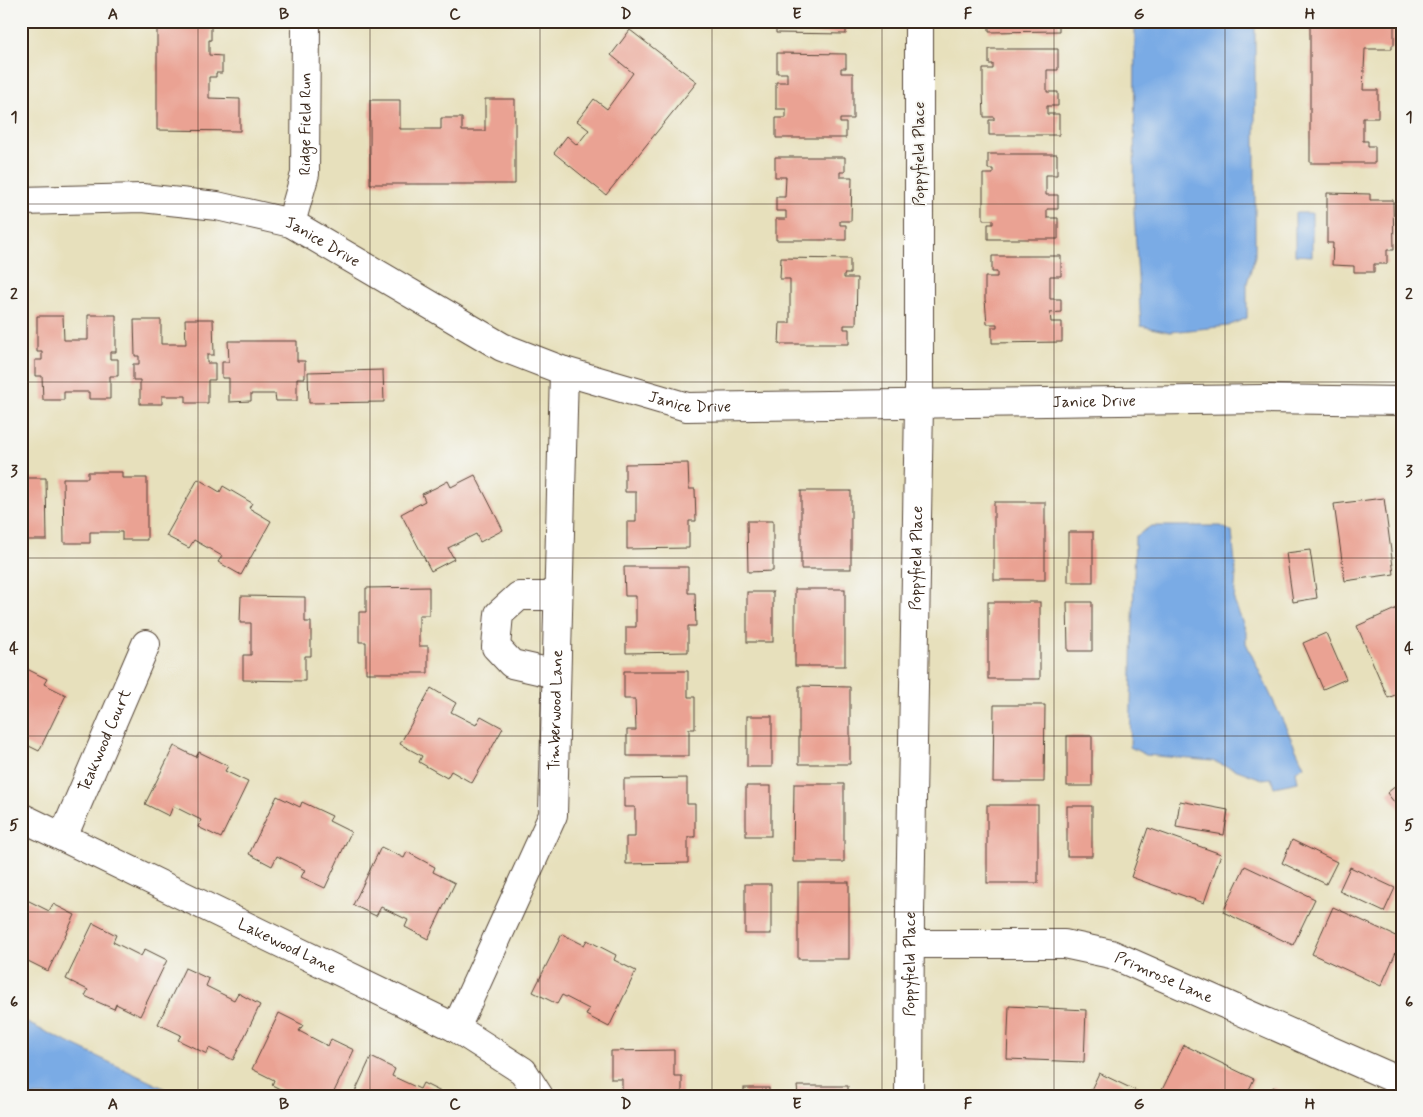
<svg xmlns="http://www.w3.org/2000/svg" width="1423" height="1117" font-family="Mynerve,sans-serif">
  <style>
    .water { fill: #7aabe5; stroke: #5a6a82 }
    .building { fill: #eaa293 }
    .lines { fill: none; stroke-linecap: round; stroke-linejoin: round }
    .minor-casing { stroke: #554536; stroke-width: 30 }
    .minor { stroke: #fff; stroke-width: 28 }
    .grid { fill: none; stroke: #3b2a1e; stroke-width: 1; stroke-opacity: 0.55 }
    .labels { text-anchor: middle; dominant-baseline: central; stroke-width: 4; stroke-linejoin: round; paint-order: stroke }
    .street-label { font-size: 16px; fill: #3b2a1e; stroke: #f6f6f2 }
    .neatline { fill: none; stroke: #3b2a1e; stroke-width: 2 }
    .grid-label { font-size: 16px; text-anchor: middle; font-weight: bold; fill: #3b2a1e }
  </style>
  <rect width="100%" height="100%" fill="#f6f6f2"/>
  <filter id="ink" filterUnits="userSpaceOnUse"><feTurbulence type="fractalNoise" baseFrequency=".02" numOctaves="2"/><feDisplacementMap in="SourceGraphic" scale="10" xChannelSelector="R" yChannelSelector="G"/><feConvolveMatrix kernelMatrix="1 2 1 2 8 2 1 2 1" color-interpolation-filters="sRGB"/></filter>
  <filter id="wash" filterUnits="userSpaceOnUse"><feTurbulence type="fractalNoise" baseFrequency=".0096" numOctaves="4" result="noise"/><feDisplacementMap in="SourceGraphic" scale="20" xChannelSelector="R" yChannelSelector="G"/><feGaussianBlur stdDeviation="1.12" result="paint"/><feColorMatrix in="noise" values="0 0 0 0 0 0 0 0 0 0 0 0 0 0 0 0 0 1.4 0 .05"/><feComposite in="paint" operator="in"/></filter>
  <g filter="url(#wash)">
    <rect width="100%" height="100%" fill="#e7e0bc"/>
    <g class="water">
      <polygon points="1135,21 1255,21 1255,256 1247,283 1247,318 1228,326 1170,332 1141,326 1134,212"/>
      <polygon points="1295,213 1312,213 1312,256 1295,255"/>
      <polygon points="1151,526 1221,526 1232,532 1236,574 1234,601 1246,631 1246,643 1304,766 1296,771 1298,782 1274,787 1271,778 1262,779 1212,761 1146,755 1130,747 1135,537"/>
      <polygon points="21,1020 180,1096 21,1096"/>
    </g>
    <g id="blocks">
      <g class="building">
        <polygon points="157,21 211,21 211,40 209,40 209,55 222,56 222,73 216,73 216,77 209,77 209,98 240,99 240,131 157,130"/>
        <polygon points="776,21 846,21 846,34 776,33"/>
        <polygon points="989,21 1059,21 1059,31 989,32"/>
        <polygon points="1310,21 1394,21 1394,45 1392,45 1392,49 1365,49 1363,90 1378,90 1378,118 1363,118 1363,141 1368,141 1368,146 1375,146 1375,163 1310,163"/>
        <polygon points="630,30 697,82 606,195 554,153 567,136 577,145 589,130 577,121 585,111 594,99 607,109 633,73 611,55"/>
        <polygon points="989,49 1058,49 1058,70 1047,70 1047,92 1058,92 1058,106 1047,106 1047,114 1059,114 1059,135 989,135 989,120 994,120 994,117 984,117 983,92 983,69 993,69 993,64 989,64"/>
        <polygon points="777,53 846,54 846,68 841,68 841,73 853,73 853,119 840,119 840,123 846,123 846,138 776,138 776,118 786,118 786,109 776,109 776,82 787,82 787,73 777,73"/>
        <polygon points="485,99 515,99 515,184 370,184 370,100 400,100 400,129 441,129 441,118 462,118 462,131 485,131"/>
        <polygon points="988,154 1057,154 1057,175 1046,175 1046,195 1058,195 1058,209 1047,209 1047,218 1058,218 1058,239 988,239 988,224 993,224 993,220 983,220 983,174 993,174 993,169 988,169"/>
        <polygon points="775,157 845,157 845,172 840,172 840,177 852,177 851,221 840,221 840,225 846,225 846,240 776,240 776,219 786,219 786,211 776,211 776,197 785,197 786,177 775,177"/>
        <polygon points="1327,193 1370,194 1370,200 1393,200 1394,250 1387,250 1387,264 1374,264 1374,272 1354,272 1354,266 1332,265 1333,243 1327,243"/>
        <polygon points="992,256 1061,256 1061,276 1050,276 1050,299 1061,299 1061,312 1050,313 1051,322 1062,322 1062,342 992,343 992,327 997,327 997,324 987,324 985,299 985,277 997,277 997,272 992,272"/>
        <polygon points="781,258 850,259 850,274 844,274 844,278 857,278 856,325 844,325 844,329 849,329 849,344 779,344 780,323 790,323 790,279 780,279"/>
        <polygon points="88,315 116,315 116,352 110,352 110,359 118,359 118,376 110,376 110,399 89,399 89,392 64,392 64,400 43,400 42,376 35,376 35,360 42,360 42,352 37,352 37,316 63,316 64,340 88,340"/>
        <polygon points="185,319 213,319 214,355 207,355 207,363 215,363 215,380 208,380 208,403 186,403 186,396 162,396 162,404 140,404 140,380 133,380 133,364 139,364 139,356 135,356 134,320 161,320 161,344 186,344"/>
        <polygon points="228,341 297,341 297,361 305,361 305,378 297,378 297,401 276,401 275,394 251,394 251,401 229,402 229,378 222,378 222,362 229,362"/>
        <polygon points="383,370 384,402 309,403 308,372"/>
        <polygon points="688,463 689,489 695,489 696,521 689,521 689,548 627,549 627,522 636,522 636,492 625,492 625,464"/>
        <polygon points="88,472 122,472 122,478 147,478 147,540 122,540 122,532 90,532 90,543 64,543 63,478 88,478"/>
        <polygon points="475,475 503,530 480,542 476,534 448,548 454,559 431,571 401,514 425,501 422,494 435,488 448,481 451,487"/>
        <polygon points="21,478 46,478 47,540 21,540"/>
        <polygon points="198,479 220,492 223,486 252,503 249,508 271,521 241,575 218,562 222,556 194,540 189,548 166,536"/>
        <rect x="801" y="491" width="50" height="78"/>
        <polygon points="1384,498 1394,574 1345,581 1334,504"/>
        <rect x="994" y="502" width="51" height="78"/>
        <polygon points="747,521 773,521 773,571 748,572"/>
        <rect x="1068" y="532" width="25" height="50"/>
        <polygon points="1310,550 1317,598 1293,602 1286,553"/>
        <polygon points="624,567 688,567 688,593 695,593 696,626 688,626 688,652 626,653 626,627 636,627 636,596 625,596"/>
        <polygon points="429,587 429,615 419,615 419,646 428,646 428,673 366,673 366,642 359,642 359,612 366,612 366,588"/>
        <rect x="795" y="589" width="50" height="77"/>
        <rect x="747" y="592" width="26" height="50"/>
        <polygon points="241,596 305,597 305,622 311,622 311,656 305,656 305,681 243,680 243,655 251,655 251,623 240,623"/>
        <rect x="988" y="602" width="52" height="77"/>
        <polygon points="1067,602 1092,602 1092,651 1068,651"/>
        <polygon points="1402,606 1402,692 1388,698 1357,626"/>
        <polygon points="1326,633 1346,679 1323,689 1303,643"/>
        <polygon points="21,666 47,679 44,684 66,695 39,751 21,742"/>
        <polygon points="624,671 688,671 688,697 695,697 695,729 689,729 689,756 627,756 627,730 636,730 635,699 624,699"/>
        <polygon points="799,686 850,687 850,764 799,764"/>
        <polygon points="431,688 456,703 451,712 476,725 481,716 503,728 472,783 451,771 447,778 419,762 422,756 400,744"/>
        <polygon points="994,705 1045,705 1044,782 993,782"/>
        <rect x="747" y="716" width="25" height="51"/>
        <rect x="1067" y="736" width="25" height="50"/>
        <polygon points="174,746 196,757 199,752 228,766 225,771 248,782 221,838 198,827 201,820 173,806 169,816 145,804"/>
        <polygon points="687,778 687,804 695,804 695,837 688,837 688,863 626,864 626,837 635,837 635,807 624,807 624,779"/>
        <polygon points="1402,781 1402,812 1387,793"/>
        <polygon points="794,784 844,784 844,862 793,862"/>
        <rect x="746" y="786" width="25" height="50"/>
        <polygon points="277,796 300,807 302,802 332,816 329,821 351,832 325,888 301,877 305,870 277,856 272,866 249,854"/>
        <polygon points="1180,801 1228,810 1224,835 1176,827"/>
        <rect x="987" y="805" width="51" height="78"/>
        <rect x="1067" y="806" width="25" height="50"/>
        <polygon points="1148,828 1221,854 1204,903 1131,877"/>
        <polygon points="1292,840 1337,862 1326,884 1282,863"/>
        <polygon points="381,847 404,858 407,852 435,867 433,872 455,883 428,939 405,927 408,920 381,907 376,916 353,905"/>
        <polygon points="1245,866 1315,899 1293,945 1223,912"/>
        <polygon points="1350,867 1395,888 1384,912 1339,891"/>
        <rect x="798" y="882" width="51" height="77"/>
        <rect x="745" y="884" width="26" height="50"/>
        <polygon points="21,897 49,911 53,904 75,915 48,971 24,959 21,965"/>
        <polygon points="1333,907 1402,939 1381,986 1312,954"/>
        <polygon points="93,923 116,935 113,942 141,956 145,949 167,960 140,1016 116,1004 114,1009 100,1003 85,996 88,990 66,979"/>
        <polygon points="562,934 584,945 587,940 616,955 614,960 636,971 609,1027 586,1015 589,1009 562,995 557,1004 533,992"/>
        <polygon points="185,968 209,979 206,986 234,1000 238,993 260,1005 233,1060 209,1048 207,1054 178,1040 181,1035 158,1024"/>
        <polygon points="1009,1006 1086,1010 1084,1062 1007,1059"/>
        <polygon points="279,1013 303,1025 299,1031 328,1046 331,1039 354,1050 332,1096 307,1096 303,1094 302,1096 294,1096 272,1085 274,1080 252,1069"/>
        <polygon points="1184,1045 1254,1079 1246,1096 1168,1096 1161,1092"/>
        <polygon points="674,1050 674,1076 682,1076 682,1096 622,1096 622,1079 611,1079 611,1051"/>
        <polygon points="371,1057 395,1069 392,1076 420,1089 423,1083 445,1094 444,1096 353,1096"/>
        <polygon points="1099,1073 1143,1094 1142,1096 1088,1096"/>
        <polygon points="797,1086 848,1086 848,1096 798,1096"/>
        <polygon points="1273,1087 1290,1096 1268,1096"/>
        <rect x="744" y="1088" width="25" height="8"/>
      </g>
    </g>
  </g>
  <g filter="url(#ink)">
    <use href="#blocks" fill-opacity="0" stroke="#554536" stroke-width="1"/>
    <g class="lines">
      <defs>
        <g id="minor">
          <path id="s1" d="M 21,201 L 142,198 L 217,206 L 291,223 L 502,347 L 564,371 L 687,407 L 1264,399 L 1402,401"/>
          <path id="s2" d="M 291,223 L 305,174 L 306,21"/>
          <polyline points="556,674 512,664 496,647 499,614 519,596 558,596"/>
          <path id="s3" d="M 21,817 L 456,1028 L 523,1071 L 539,1096"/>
          <path id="s4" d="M 63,837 L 146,644"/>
          <path id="s5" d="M 910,944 L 1064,944 L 1111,954 L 1402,1082"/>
          <path id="s6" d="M 456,1028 L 553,815 L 564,371"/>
          <path id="s7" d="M 909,1096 L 910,912 L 919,405 L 919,21"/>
        </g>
      </defs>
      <use href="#minor" class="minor-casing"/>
      <use href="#minor" class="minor"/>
    </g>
  </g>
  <path class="grid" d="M 198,21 L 198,1096M 370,21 L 370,1096M 540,21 L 540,1096M 712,21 L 712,1096M 882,21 L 882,1096M 1054,21 L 1054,1096M 1225,21 L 1225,1096M 21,204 L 1402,204M 21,382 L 1402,382M 21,558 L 1402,558M 21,736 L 1402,736M 21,912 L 1402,912"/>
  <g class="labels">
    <g class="street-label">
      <text stroke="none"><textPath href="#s2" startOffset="101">Ridge Field Run</textPath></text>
      <text transform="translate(919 154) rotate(-90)">Poppyfield Place</text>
      <text stroke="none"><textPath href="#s1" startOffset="309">Janice Drive</textPath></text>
      <text stroke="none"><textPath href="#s1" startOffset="714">Janice Drive</textPath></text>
      <text stroke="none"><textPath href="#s1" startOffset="1119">Janice Drive</textPath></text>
      <text stroke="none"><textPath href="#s7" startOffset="538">Poppyfield Place</textPath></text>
      <text stroke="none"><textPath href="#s6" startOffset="339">Timberwood Lane</textPath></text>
      <text stroke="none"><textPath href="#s4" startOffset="105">Teakwood Court</textPath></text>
      <text stroke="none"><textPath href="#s3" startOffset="296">Lakewood Lane</textPath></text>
      <text stroke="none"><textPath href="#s7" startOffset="132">Poppyfield Place</textPath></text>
      <text stroke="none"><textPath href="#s5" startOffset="260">Primrose Lane</textPath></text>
    </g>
  </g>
  <rect width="1423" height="1117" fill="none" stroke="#f6f6f2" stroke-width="55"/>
  <rect x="28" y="28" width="1368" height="1062" class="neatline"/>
  <g class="grid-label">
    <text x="113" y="19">A</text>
    <text x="284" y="19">B</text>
    <text x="455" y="19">C</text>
    <text x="626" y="19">D</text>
    <text x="797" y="19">E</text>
    <text x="968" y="19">F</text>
    <text x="1139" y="19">G</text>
    <text x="1310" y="19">H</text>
    <text x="14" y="122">1</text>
    <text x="1409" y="122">1</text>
    <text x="14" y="299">2</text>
    <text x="1409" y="299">2</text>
    <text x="14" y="476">3</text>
    <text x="1409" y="476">3</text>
    <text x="14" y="653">4</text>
    <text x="1409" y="653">4</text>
    <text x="14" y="830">5</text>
    <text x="1409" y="830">5</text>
    <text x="14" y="1007">6</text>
    <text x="1409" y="1007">6</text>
    <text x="113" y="1109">A</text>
    <text x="284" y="1109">B</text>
    <text x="455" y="1109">C</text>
    <text x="626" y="1109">D</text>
    <text x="797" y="1109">E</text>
    <text x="968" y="1109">F</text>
    <text x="1139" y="1109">G</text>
    <text x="1310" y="1109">H</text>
  </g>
</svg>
